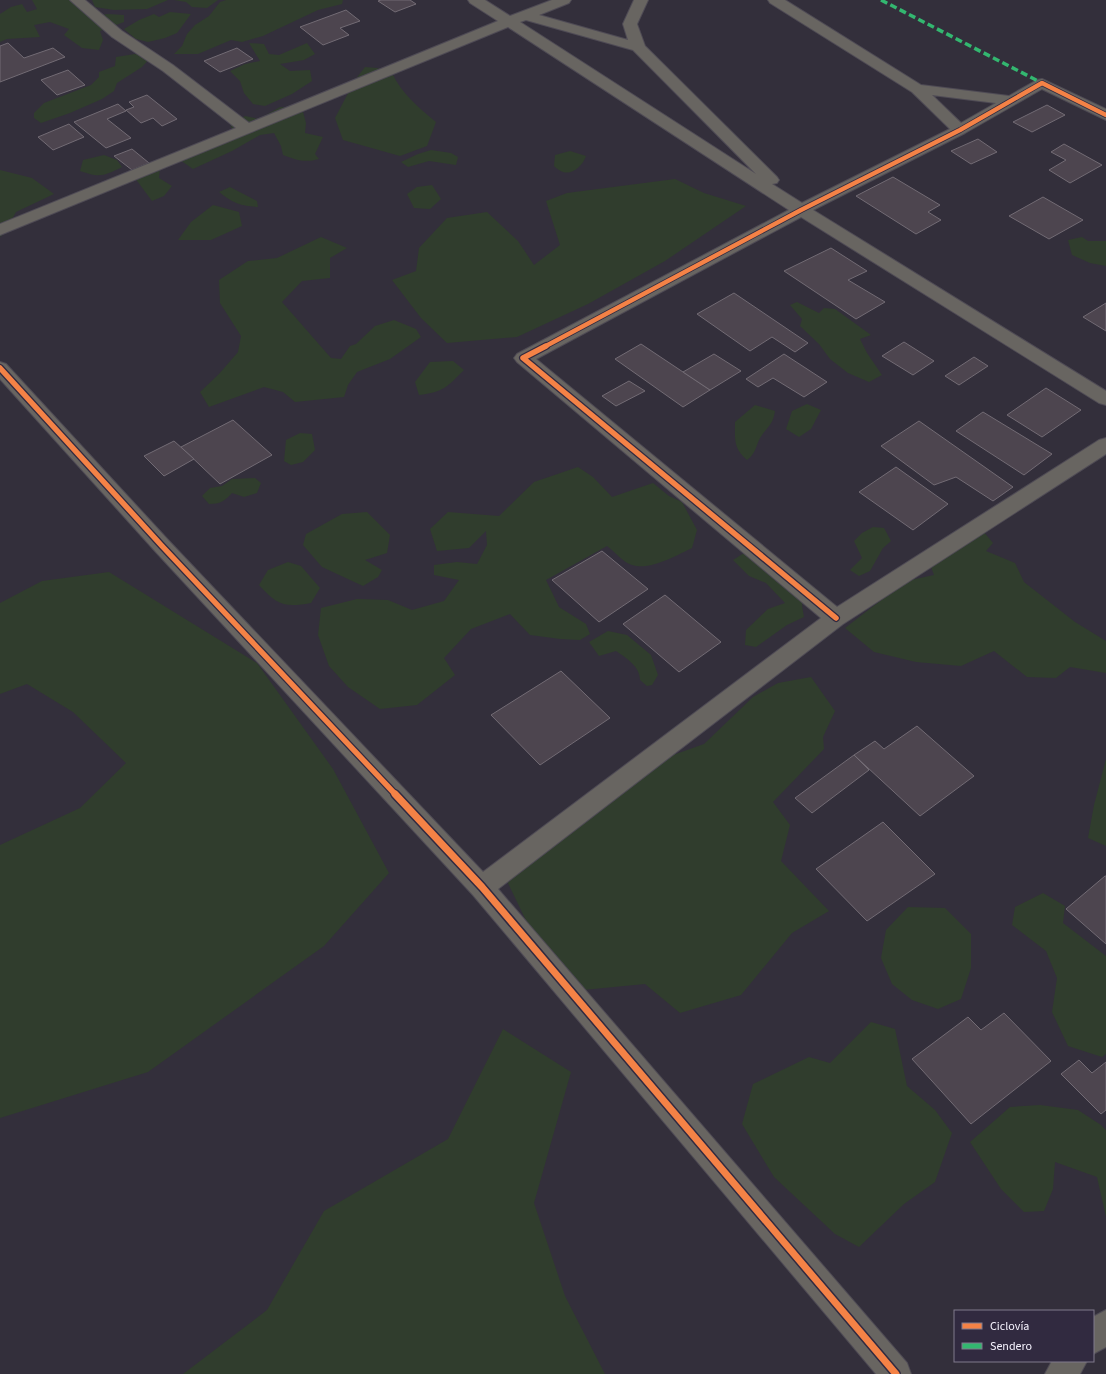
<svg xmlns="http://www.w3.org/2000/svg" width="1106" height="1374" font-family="'Source Sans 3',sans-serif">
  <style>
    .green { fill: #303d2d }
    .building { fill: #4d454f; stroke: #726b74 }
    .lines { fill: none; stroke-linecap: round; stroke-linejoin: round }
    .street-casing { stroke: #4f4b55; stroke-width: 2 }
    .street { fill: #686561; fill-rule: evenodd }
    .quiet { stroke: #33b770; stroke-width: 3.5; stroke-dasharray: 7 3.5; stroke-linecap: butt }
    .cycleway-far2-casing { stroke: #312a40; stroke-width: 6 }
    .cycleway-far1-casing { stroke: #312a40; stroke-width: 8 }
    .cycleway-casing { stroke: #312a40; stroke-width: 10 }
    .cycleway-far2 { stroke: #f48246; stroke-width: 4.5 }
    .cycleway-far1 { stroke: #f48246; stroke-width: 5.5 }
    .cycleway { stroke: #f48246; stroke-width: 7 }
  </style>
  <rect width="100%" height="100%" fill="#332f3b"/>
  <g class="green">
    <polygon points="32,0 83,0 101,15 108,14 124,15 124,22 100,31 103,40 99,50 82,48 64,35 69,29 50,22 34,25 40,37 7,39 0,42 0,14 11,7 22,4 27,12 37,9"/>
    <polygon points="92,0 168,0 147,9 114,10 95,7"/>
    <polygon points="174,0 218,0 207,8 192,7 186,2"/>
    <polygon points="226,0 343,0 342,4 318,10 263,36 242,42 231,40 198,54 174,54 182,46 187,34 195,25 209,16 220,2"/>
    <polygon points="170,12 191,14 177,33 165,38 148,42 136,39 124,29 139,20 154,14 159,17"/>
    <polygon points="249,43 264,44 269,54 279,55 307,43 315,54 304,60 280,64 290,71 310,70 312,81 292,94 265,106 253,104 244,93 240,81 230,71 245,64 260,61"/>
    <polygon points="135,54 151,57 142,67 117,83 114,91 102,99 70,113 41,123 34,118 34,113 44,103 91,85 99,77 99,72 115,66 116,57"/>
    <path d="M 365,67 L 377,68 L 392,73 C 402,94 418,107 436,122 L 427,146 L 400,156 L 343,140 L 335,118 L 355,80 Z"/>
    <path d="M 280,107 L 302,108 L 306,123 L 305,133 L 323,137 L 315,154 L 319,159 C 305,163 296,160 283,155 L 281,146 L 274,133 L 260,135 L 232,151 L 193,169 L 180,160 L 233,131 L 230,124 L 245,116 L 259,119 Z"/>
    <polygon points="431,150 451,153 458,157 456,165 429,161 408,167 401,162 418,154"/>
    <path d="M 570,151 L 586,156 C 583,165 573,175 563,172 C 560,171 556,168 554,166 L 555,155 Z"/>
    <path d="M 104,155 L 117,160 L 122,167 C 104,176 100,178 80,171 L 83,160 Z"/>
    <polygon points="160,168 159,178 172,186 164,196 152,201 132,174"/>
    <polygon points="0,170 32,178 54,194 16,212 11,221 11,229 0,237"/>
    <polygon points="675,179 704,193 746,206 665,261 588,304 517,337 447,343 421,318 392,280 416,271 419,248 447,218 487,212 518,241 534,265 560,245 546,201 567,193"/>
    <polygon points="432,185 441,199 430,209 414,208 407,194 417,187"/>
    <path d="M 230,187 L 257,201 L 258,207 C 241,206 232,203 219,192 Z"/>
    <polygon points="213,205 239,212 242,226 211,240 178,240 191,222"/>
    <polygon points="321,237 347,248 330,258 330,278 302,281 282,302 331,358 341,359 350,346 356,344 375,326 394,320 416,329 421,337 390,359 357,372 348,385 344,397 295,402 283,392 264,387 209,407 200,392 219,374 238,352 241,336 220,303 219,280 248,261 277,258"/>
    <polygon points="1082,237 1088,241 1106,241 1106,266 1090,263 1072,255 1068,240"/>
    <polygon points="797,302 819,313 824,308 835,309 871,335 860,339 867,353 882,375 869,382 848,373 830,359 819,344 800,326 802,319 790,305"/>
    <path d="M 453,361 L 464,370 C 447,387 444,392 419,395 L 415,382 L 430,362 Z"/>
    <polygon points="807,404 821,410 811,429 799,437 786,429 792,411"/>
    <path d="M 755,405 L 775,411 C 773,425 767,427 760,438 C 755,448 756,453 747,460 C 733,448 735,439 735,422 Z"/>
    <polygon points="300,433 312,434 315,450 303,462 291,465 284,461 286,440"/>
    <path d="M 578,467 L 593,477 L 612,497 L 653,483 L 669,496 L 682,502 L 697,530 L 692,548 C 677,555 650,571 632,565 C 624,563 614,551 607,546 L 546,580 L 559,607 L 586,624 L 590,634 L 580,640 L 560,639 L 530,635 L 510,614 L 471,629 L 444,658 L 455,675 L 417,705 L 380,709 L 348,687 L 329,666 L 318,635 L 321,608 L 357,599 L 388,600 L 412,610 L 444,601 L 459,580 L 434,575 L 434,565 L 457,562 L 477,564 L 487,545 L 486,531 L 469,548 L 437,551 L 430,529 L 448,512 L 499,516 L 534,482 Z"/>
    <path d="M 255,478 L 261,483 L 257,493 L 244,497 L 232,493 C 225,501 220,504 209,504 L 202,496 L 210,488 L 222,486 L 232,479 Z"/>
    <polygon points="367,512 390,535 387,553 365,560 382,570 378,577 363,586 322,567 303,545 306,534 342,514"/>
    <polygon points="873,527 884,528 891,541 883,548 870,571 859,576 850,570 862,558 854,541 862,533"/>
    <polygon points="983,531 993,543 986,551 1015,563 1024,582 1075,622 1106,641 1106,673 1070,667 1056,678 1027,677 994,651 961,666 916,662 874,652 845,628 906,581 934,575 929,562"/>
    <polygon points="744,553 803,596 802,606 804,617 787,625 756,647 745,645 746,630 768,609 785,603 766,583 749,576 733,560"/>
    <path d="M 288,562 L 301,566 L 320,588 L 311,603 C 284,608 277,605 259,585 L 268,570 Z"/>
    <polygon points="109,572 257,663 333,769 389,873 324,946 148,1072 0,1118 0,845 80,808 126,763 73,712 27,684 0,694 0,603 42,581"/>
    <path d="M 608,631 L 627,635 L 651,655 L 658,675 L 652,685 L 647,686 L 640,680 C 640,666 626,658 616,651 L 599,656 L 589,642 Z"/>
    <polygon points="811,677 835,711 823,737 824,749 773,802 790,825 781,861 829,911 792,933 741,995 680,1013 645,984 583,990 535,939 505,877 659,760 704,744 753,697 778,683"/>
    <polygon points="1106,759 1106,846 1088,838 1094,805"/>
    <polygon points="1043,893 1065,906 1063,923 1106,956 1106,1054 1102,1057 1068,1046 1052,1012 1057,978 1046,951 1012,925 1015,907"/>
    <polygon points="908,907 945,908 971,934 971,968 961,999 938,1009 912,1000 892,984 881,958 886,930"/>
    <polygon points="871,1022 895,1029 907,1086 935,1110 952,1133 935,1182 904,1204 859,1247 835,1234 774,1177 742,1124 753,1084 809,1057 830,1063"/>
    <polygon points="503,1029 571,1072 534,1203 565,1296 605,1374 183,1374 267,1310 324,1211 448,1139"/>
    <polygon points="1040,1105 1078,1110 1101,1125 1106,1130 1106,1217 1097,1177 1055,1162 1053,1189 1044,1211 1024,1212 1001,1189 970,1142 1010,1107"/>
  </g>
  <g class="building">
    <polygon points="381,0 410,0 416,4 395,12 378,1"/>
    <polygon points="346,10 360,21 340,28 349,35 323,45 300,27"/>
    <polygon points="8,43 24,58 53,48 65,57 0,82 0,46"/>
    <polygon points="237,48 253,59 220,72 204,61"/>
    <polygon points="68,70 85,85 57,95 41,80"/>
    <polygon points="147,95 177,119 162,126 153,118 141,123 126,110 134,107 129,102"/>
    <polygon points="118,104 126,111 107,119 131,138 106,148 74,122"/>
    <polygon points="1047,105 1065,115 1032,132 1013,122"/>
    <polygon points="69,124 84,137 53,150 38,137"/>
    <polygon points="978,139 997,152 971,164 951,151"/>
    <polygon points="1064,144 1102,165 1070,183 1049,170 1066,160 1051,152"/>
    <polygon points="132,149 149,163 132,170 114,156"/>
    <polygon points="893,177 940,205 928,212 941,220 916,234 856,196"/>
    <polygon points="1043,197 1083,220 1049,239 1009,216"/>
    <polygon points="831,248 867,271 848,280 885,302 856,319 784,271"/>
    <polygon points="734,293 808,343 795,352 772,337 750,351 697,314"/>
    <polygon points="1106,303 1106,331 1083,317"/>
    <polygon points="904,342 934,361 913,375 882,356"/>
    <polygon points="641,344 710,390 683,407 615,359"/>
    <polygon points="714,354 741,371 710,390 683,372"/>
    <polygon points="784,354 827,382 804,397 773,378 758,387 746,379"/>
    <polygon points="974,357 988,366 959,385 945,376"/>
    <polygon points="629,381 645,391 616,406 602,396"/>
    <polygon points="1046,388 1081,410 1042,437 1007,415"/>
    <polygon points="983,412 1052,454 1024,475 956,431"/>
    <polygon points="233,420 272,455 220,484 181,447"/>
    <polygon points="919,421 1013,487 993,501 956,477 934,485 881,446"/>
    <polygon points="174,441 194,459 164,476 144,456"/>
    <polygon points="896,467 948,504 913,530 859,492"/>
    <polygon points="602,551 648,589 599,622 552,580"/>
    <polygon points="665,595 721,642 679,672 623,624"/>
    <polygon points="561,671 610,718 540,765 491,715"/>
    <polygon points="917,726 974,776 920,816 854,755 875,741 884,749"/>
    <polygon points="854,755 869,770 812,813 795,798"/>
    <polygon points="883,822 935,874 867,921 816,869"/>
    <polygon points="1105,876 1106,876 1106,944 1066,909"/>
    <polygon points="1004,1013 1051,1061 971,1124 912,1059 968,1017 981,1030"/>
    <polygon points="1079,1060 1092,1073 1106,1062 1106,1110 1101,1114 1061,1074"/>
  </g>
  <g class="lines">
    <defs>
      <g id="street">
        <path d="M 70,0 L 85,0 L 122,31 L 173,65 L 249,123 L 498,21 L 470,3 L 468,0 L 485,0 L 510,16 L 552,0 L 571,0 L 569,3 L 539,15 L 628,40 L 623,24 L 634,0 L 648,0 L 637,24 L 645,46 L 777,177 L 779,180 L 777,183 L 772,184 L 802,203 L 950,129 L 912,92 L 770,3 L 768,0 L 785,0 L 921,85 L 1009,96 L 1037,80 L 1042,79 L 1106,109 L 1106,120 L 1042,89 L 965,133 L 813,210 L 1106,391 L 1106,405 L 1099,403 L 801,217 L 536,359 L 837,607 L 1099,440 L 1106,438 L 1106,454 L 843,624 L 498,889 L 907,1363 L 911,1374 L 876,1374 L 473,895 L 155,551 L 0,379 L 0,362 L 6,364 L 169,541 L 483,872 L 821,618 L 517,362 L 514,358 L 517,354 L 789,210 L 508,27 L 0,235 L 0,224 L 236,128 L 163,71 L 112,37 ZM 526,20 L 633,50 L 756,174 L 520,22 ZM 932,95 L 996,103 L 961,123 Z"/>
        <polygon points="1106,1310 1106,1347 1093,1354 1093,1317"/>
        <polygon points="1052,1361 1087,1361 1080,1374 1045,1374"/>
      </g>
    </defs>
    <use href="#street" class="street-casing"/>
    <use href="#street" class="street"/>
    <polyline class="quiet" points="881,0 1042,83"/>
    <defs>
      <polyline id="cycleway-far2" points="544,347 801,210 960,130 1042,83 1106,115"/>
      <g id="cycleway-far1">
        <polyline points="546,346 523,358 836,618"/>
        <polyline points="0,368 162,546 396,795"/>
      </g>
      <polyline id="cycleway" points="395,794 482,887 896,1374"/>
    </defs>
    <use href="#cycleway-far2" class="cycleway-far2-casing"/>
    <use href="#cycleway-far1" class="cycleway-far1-casing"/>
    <use href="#cycleway" class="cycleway-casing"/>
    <use href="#cycleway-far2" class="cycleway-far2"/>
    <use href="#cycleway-far1" class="cycleway-far1"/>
    <use href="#cycleway" class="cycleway"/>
  </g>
  <rect x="954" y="1310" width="140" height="52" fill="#312a40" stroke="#807a8c"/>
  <rect x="962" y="1323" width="20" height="6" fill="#f48246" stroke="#807a8c"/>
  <text x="990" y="1330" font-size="12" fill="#f6f3fe">Ciclovía</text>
  <rect x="962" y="1343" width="20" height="6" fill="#33b770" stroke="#807a8c"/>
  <text x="990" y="1350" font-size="12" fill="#f6f3fe">Sendero</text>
</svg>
